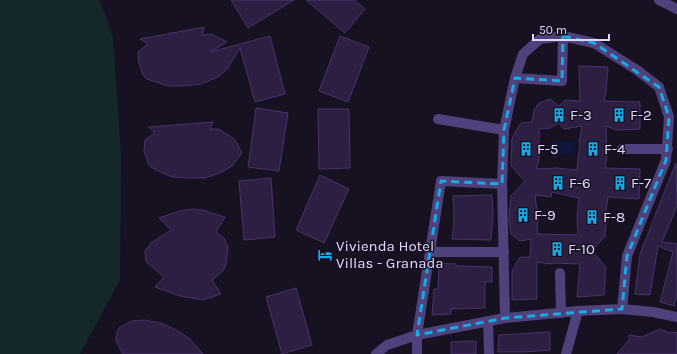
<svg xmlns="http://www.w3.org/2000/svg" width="677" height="354" font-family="Karla,sans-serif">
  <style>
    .green { fill: #14282c }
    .water { fill: #0f173d }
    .building { fill: #2c1f41; stroke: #49336b; fill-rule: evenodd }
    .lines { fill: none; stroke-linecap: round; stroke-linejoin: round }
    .minor { stroke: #4e417c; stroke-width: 10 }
    .marked { fill: none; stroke: #19a9e4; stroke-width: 3; stroke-dasharray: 8 5; stroke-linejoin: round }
    .labels { text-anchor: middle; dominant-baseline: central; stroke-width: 3; stroke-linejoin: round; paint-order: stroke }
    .poi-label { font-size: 15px; fill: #e1d6fb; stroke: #171122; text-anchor: start }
  </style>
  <rect width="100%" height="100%" fill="#171122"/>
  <polygon class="green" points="0,0 100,0 113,38 121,153 120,280 80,354 0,354"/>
  <polygon class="water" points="551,141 575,142 574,154 550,153"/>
  <g class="building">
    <polygon points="231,0 294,0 248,28"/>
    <polygon points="306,0 355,0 365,9 345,33"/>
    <polygon points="204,27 202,35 211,34 227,42 210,52 270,36 285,94 255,102 240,48 227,69 218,77 201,84 183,86 168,86 147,79 143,75 139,63 138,52 148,44 140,39"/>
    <polygon points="340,36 369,47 348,102 319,91"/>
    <path d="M 579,66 L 608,67 L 606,92 L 604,101 L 640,102 L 640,129 L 617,130 L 606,126 L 607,156 L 605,168 L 640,169 L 639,199 L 608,197 L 604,223 L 606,223 L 605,236 L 592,251 L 606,267 L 604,295 L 577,297 L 580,264 L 552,263 L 552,264 L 537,262 L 537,299 L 512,300 L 512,271 L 520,257 L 530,257 L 531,239 L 520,241 L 511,234 L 509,220 L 511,196 L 525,181 L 511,166 L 512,143 L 511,143 L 513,136 L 521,123 L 532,122 L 534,110 L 539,103 L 550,99 L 559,106 L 565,100 L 580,101 ZM 559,123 L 564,129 L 582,126 L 579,142 L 580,142 L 577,170 L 557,168 L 536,169 L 539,160 L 539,129 L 550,128 ZM 552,192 L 579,198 L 577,215 L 578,235 L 537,234 L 538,219 L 535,195 L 551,197 Z"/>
    <polygon points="256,108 288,113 279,171 248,167"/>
    <polygon points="318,109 349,109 350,168 319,169"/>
    <polygon points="213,122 210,129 219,129 233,138 237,143 242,153 232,166 222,172 205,178 187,178 172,177 156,170 151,167 148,163 144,151 145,140 155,133 148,127"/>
    <polygon points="676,163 677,206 662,242 677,244 677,293 674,306 660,302 673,252 658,246 650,295 635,294 640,254"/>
    <polygon points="320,175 349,189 324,243 296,230"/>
    <polygon points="271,178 275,237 244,240 239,181"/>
    <polygon points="492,195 493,212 491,240 452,239 454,222 453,196"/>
    <polygon points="193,209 202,210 225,217 216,232 224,238 228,247 226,264 223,271 212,280 221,294 203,300 180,296 155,287 164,277 146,262 145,251 151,243 171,230 159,218 180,211"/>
    <polygon points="439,263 456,264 456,266 492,267 492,282 485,282 485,308 451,309 451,314 432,315 434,289 438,289"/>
    <polygon points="296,288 312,345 282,354 266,297"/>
    <polygon points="144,320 161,323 178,331 190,339 203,354 123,354 118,345 116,339 117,332 119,328 132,321"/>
    <polygon points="660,329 670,333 677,332 677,354 617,354 629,340 629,335 642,337"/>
    <polygon points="550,332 550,350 525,352 498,352 499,335"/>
    <polygon points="476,341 476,354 451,354 451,342"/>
  </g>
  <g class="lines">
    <g class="minor">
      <polyline points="659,0 677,9"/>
      <polyline points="515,78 562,81 563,36"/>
      <polyline points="438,119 504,130"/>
      <polyline points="622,149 668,149"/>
      <polyline points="430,252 504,252"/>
      <polyline points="560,273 561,313"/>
      <polyline points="505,318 502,184 504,130 515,78 523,54 540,39 563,36 594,43 637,70 659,87 669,117 666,160 627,256 622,309"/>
      <polyline points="488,321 489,354"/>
      <polyline points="376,354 387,345 417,335 505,318 578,311 622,309 653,312 677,317"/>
      <polyline points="417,354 417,335 441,181 502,184"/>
      <polyline points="566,354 578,311"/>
    </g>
  </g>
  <path class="marked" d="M 563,36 L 594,43 L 659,87 L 669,117 L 666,160 L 627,256 L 622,309 L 505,318 L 417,335 L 441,181 L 502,184 L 504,130 L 515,78 L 562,81 Z"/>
  <defs>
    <symbol id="building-bare" viewBox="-9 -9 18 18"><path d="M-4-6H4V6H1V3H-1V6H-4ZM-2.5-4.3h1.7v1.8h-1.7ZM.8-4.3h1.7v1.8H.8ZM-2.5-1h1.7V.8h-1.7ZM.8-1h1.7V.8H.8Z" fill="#19a9e4" stroke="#171122" stroke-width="2.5" paint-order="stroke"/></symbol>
    <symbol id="hotel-bare" viewBox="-9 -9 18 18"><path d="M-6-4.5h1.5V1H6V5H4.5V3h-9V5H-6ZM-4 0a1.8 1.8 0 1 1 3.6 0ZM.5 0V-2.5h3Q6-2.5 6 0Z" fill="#19a9e4" stroke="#171122" stroke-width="2.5" paint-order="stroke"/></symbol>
  </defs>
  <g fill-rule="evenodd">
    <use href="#building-bare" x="549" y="105" width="20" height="20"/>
    <use href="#building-bare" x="609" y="105" width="20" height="20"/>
    <use href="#building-bare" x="516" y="139" width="20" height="20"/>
    <use href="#building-bare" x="583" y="139" width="20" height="20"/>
    <use href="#building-bare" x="548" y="173" width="20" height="20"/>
    <use href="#building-bare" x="610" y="173" width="20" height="20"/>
    <use href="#building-bare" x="513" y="205" width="20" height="20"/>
    <use href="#building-bare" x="582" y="207" width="20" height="20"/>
    <use href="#building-bare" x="547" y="239" width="20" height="20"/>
    <use href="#hotel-bare" x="315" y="245" width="20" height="20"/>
  </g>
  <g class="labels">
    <g class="poi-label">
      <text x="570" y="115">F-3</text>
      <text x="630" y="115">F-2</text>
      <text x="537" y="149">F-5</text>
      <text x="604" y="149">F-4</text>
      <text x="569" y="183">F-6</text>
      <text x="631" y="183">F-7</text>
      <text x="534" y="215">F-9</text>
      <text x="603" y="217">F-8</text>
      <text x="336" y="246">Vivienda Hotel<tspan x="336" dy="17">Villas - Granada</tspan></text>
      <text x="568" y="249">F-10</text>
    </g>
  </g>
  <path d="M533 34v6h76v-6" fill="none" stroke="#e1d6fb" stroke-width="2"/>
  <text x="539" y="34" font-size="12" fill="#e1d6fb" stroke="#171122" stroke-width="3" paint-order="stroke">50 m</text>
</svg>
